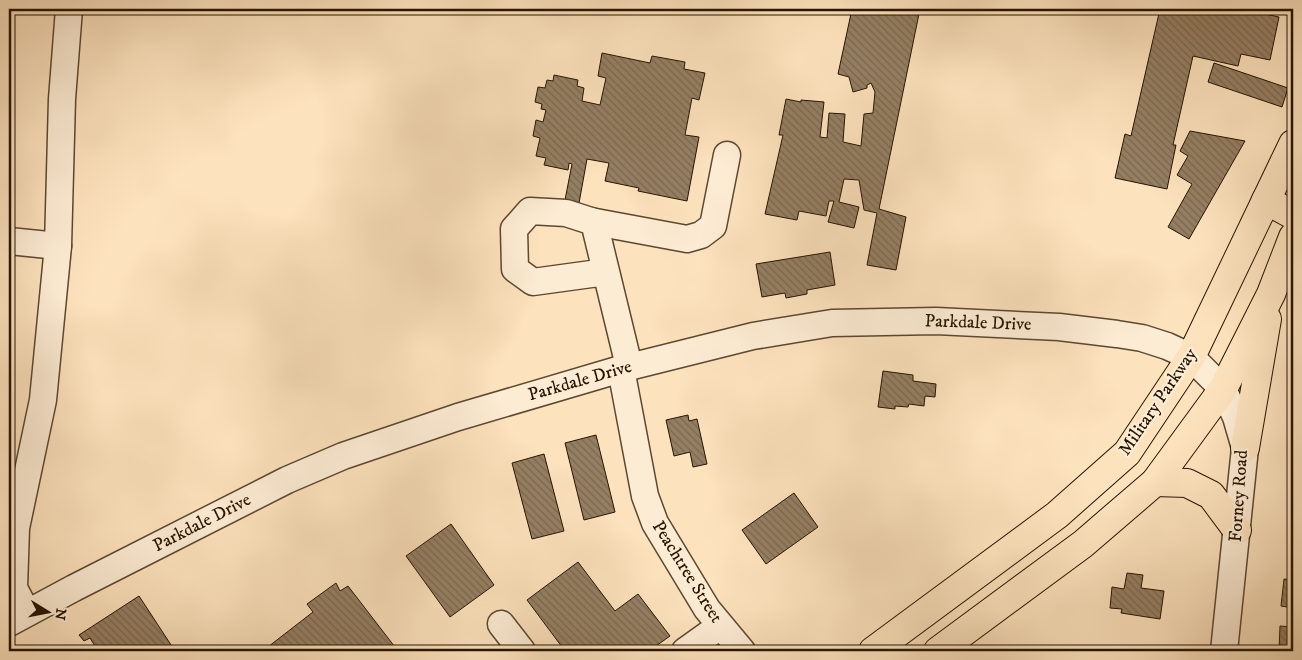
<svg xmlns="http://www.w3.org/2000/svg" width="1302" height="660" font-family="'IM FELL DW Pica',serif">
  <style>
    .building { fill: url(#building-back-hatch); stroke: #261401 }
    .lines { fill: none; stroke-linecap: round; stroke-linejoin: round }
    .minor-casing { stroke: #5c4830; stroke-width: 29 }
    .major-casing { stroke: #261401; stroke-width: 30 }
    .minor { stroke: #fdecd4; stroke-width: 26 }
    .major { stroke: #fce2bd; stroke-width: 28 }
    .labels { text-anchor: middle; dominant-baseline: central; stroke-width: 4.5; stroke-linejoin: round; paint-order: stroke }
    .street-label { font-size: 18px; fill: #261401; stroke: #fdecd4 }
  </style>
  <defs>
    <pattern id="building-back-hatch" width="6" height="6" patternUnits="userSpaceOnUse" patternTransform="scale(1.25)"><rect width="6" height="6" fill="#957f63"/><path d="M-1 5l2 2M0 0l6 6M5-1l2 2" fill="none" stroke="#79674f"/></pattern>
  </defs>
  <rect width="100%" height="100%" fill="#fce2bd"/>
  <filter id="stains"><feTurbulence type="fractalNoise" baseFrequency=".004" numOctaves="4"/><feColorMatrix values="0 0 0 0 .2 0 0 0 0 .09 0 0 0 0 .02 0 0 0 .5 -.17"/></filter>
  <radialGradient id="worn" r=".72"><stop offset=".6" stop-color="#630" stop-opacity="0"/><stop offset="1" stop-color="#630" stop-opacity=".3"/></radialGradient>
  <g class="building">
    <polygon points="852,9 920,9 879,209 906,217 896,270 867,265 877,213 864,210 859,180 844,179 839,202 859,207 854,228 828,222 834,201 829,201 826,216 799,211 797,220 765,214 783,135 779,135 786,99 801,102 801,100 824,102 820,137 827,138 829,113 845,114 843,142 861,146 864,114 873,113 875,92 871,83 867,85 867,88 853,92 849,77 838,74"/>
    <polygon points="1160,9 1242,9 1279,17 1270,60 1241,54 1238,66 1193,56 1173,145 1176,145 1167,189 1115,178 1125,134 1131,136"/>
    <polygon points="602,53 650,63 652,56 685,62 684,69 705,73 699,100 692,98 685,135 699,137 687,201 638,191 639,188 605,181 609,163 587,159 579,203 565,200 572,164 569,163 568,170 544,165 546,158 536,156 540,138 533,136 536,120 543,122 546,110 541,109 542,104 535,102 538,87 545,88 547,80 553,81 554,75 578,80 577,86 584,88 582,101 600,105 606,78 598,76"/>
    <polygon points="1214,63 1288,88 1282,107 1208,82"/>
    <polygon points="1190,131 1245,141 1189,239 1168,227 1192,184 1177,175 1188,156 1180,151"/>
    <polygon points="830,252 835,285 807,290 807,294 786,298 785,293 762,297 756,264"/>
    <polygon points="883,371 913,375 913,381 936,384 935,397 925,396 924,406 909,404 908,407 895,406 895,409 878,407"/>
    <polygon points="688,415 689,421 697,419 707,464 693,467 690,452 674,456 666,420"/>
    <polygon points="596,435 615,512 584,520 565,443"/>
    <polygon points="544,454 564,531 532,539 512,463"/>
    <polygon points="794,493 818,527 766,564 742,530"/>
    <polygon points="451,524 494,585 450,617 406,556"/>
    <polygon points="578,562 615,611 638,594 670,636 649,651 565,651 527,600"/>
    <polygon points="1293,568 1293,608 1281,606 1284,579 1292,580"/>
    <polygon points="1127,573 1143,575 1141,588 1164,591 1160,619 1121,613 1122,609 1110,608 1112,587 1124,589"/>
    <polygon points="336,583 340,591 348,586 398,651 264,651 264,650 313,612 307,604"/>
    <polygon points="139,596 175,651 98,651 90,638 84,641 79,635"/>
    <polygon points="1280,626 1293,627 1293,651 1279,651"/>
  </g>
  <g class="lines">
    <defs>
      <g id="minor">
        <polyline points="590,221 687,239 701,235 713,226 727,155"/>
        <polyline points="9,241 58,246"/>
        <polyline points="606,272 533,282 515,269 514,229 530,211 566,213 594,222 629,366"/>
        <polyline points="621,369 645,496 655,523 707,609 742,651"/>
        <polyline points="27,613 14,588 16,528 43,400 58,246 62,99 69,9"/>
        <polyline points="9,623 74,588 287,480 343,456 458,417 621,369 753,336 832,323 936,321 1059,327 1117,334 1142,338 1167,346 1191,357 1223,389 1236,417 1245,448 1224,651"/>
        <polyline points="501,624 522,651"/>
        <polyline points="685,651 720,626"/>
      </g>
      <g id="major">
        <polyline points="1266,200 1293,215"/>
        <polyline points="1245,448 1267,319"/>
        <polyline points="1155,482 1187,483 1211,495 1237,530"/>
        <polyline points="873,651 1057,515 1127,453 1191,357 1293,144"/>
        <polyline points="938,651 1083,544 1155,482 1223,389 1271,294 1293,237"/>
      </g>
    </defs>
    <use href="#minor" class="minor-casing"/>
    <use href="#major" class="major-casing"/>
    <use href="#minor" class="minor"/>
    <use href="#major" class="major"/>
  </g>
  <g class="labels">
    <g class="street-label">
      <text transform="translate(978 323) rotate(2)">Parkdale Drive</text>
      <text transform="translate(580 381) rotate(-16)">Parkdale Drive</text>
      <text transform="translate(1158 402) rotate(-56)">Military Parkway</text>
      <text transform="translate(1239 496) rotate(-86)">Forney Road</text>
      <text transform="translate(202 523) rotate(-27)">Parkdale Drive</text>
      <text transform="translate(687 572) rotate(58)">Peachtree Street</text>
    </g>
  </g>
  <rect width="1302" height="660" fill="none" stroke="#fce2bd" stroke-width="30"/>
  <rect x="10" y="10" width="1282" height="640" fill="none" stroke="#261401" stroke-width="2.5"/>
  <rect x="15" y="15" width="1272" height="630" fill="none" stroke="#261401"/>
  <g transform="translate(48 612) rotate(100)" stroke="#fdecd4" stroke-width="4" paint-order="stroke">
  <path d="M0-4L9 19L0 12L-9 19Z" fill="#261401"/>
  <text y="-8" font-size="14" font-weight="bold" text-anchor="middle" fill="#261401">N</text>
  </g>
  <rect width="100%" height="100%" filter="url(#stains)"/>
  <rect width="100%" height="100%" fill="url(#worn)"/>
</svg>
